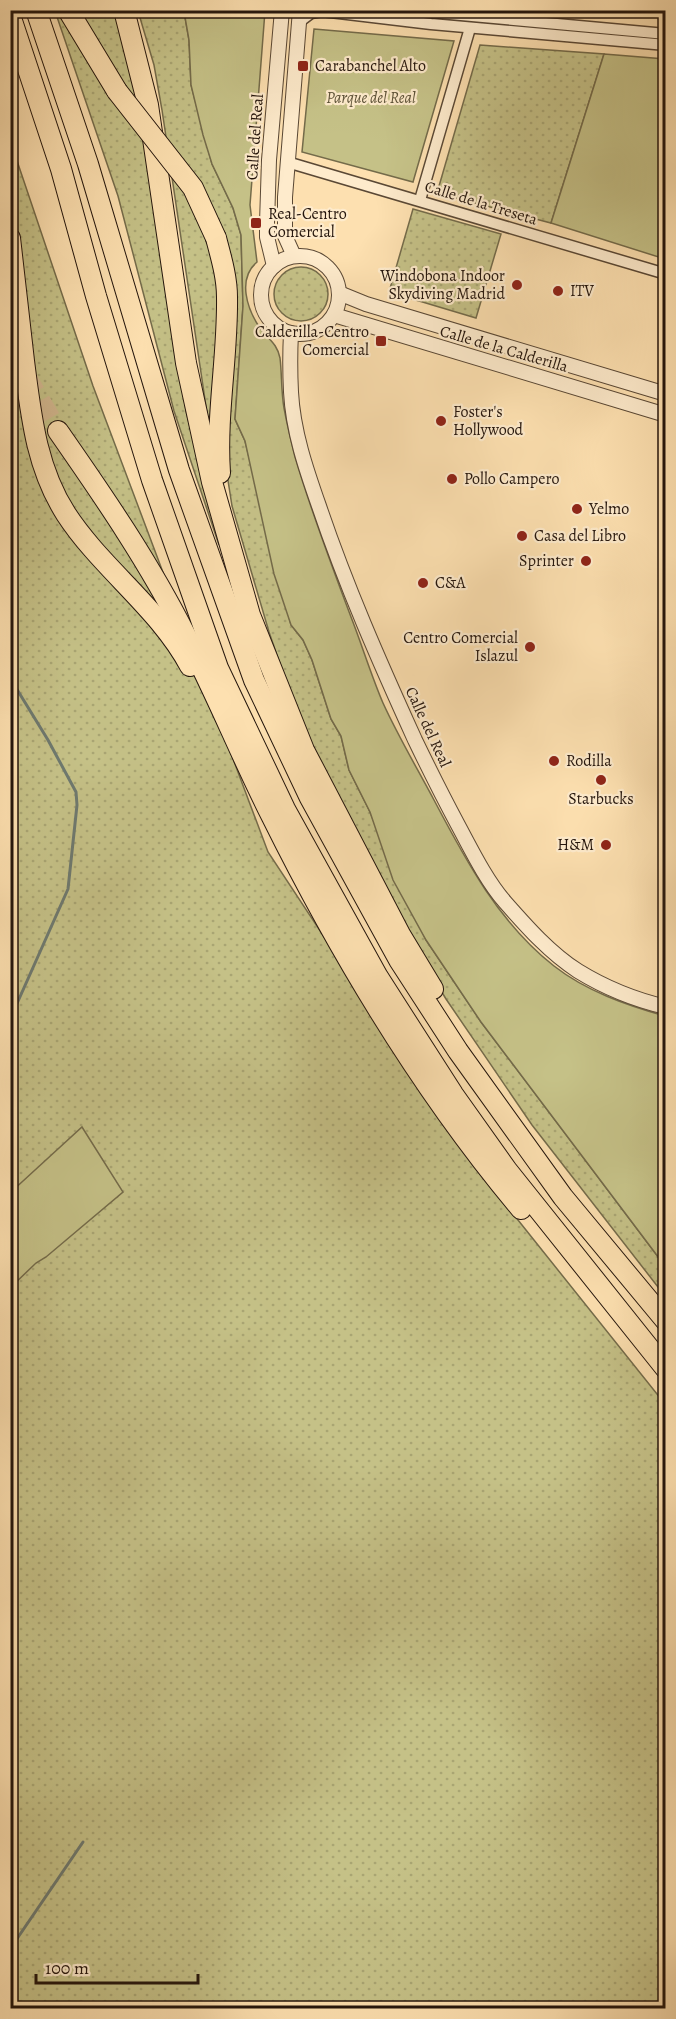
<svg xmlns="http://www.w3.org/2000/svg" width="676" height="2019" font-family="Alegreya,serif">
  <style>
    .grass { fill: url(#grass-dots); stroke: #746b4a; stroke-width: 1.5 }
    .green { fill: #c5c187; stroke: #746b4a; stroke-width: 1.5 }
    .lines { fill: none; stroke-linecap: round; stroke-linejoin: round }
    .stream { stroke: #6e796f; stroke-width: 3 }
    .motorway-tunnel { stroke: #d2b78f; stroke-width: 20; stroke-dasharray: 20 10; stroke-linecap: butt }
    .minor-casing { stroke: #5a4835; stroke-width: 13 }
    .tertiary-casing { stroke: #5a4835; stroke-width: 16 }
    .motorway-casing { stroke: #24150c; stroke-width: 22 }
    .minor { stroke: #feebcc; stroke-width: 10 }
    .tertiary { stroke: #feebcc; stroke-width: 14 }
    .motorway { stroke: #fde0b0; stroke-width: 20 }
    .motorway-bridge-casing { stroke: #24150c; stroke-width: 22; stroke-linecap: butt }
    .motorway-bridge { stroke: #fde0b0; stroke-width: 20 }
    .poi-dot { fill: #8f2418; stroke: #feebcc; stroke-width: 2 }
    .labels { text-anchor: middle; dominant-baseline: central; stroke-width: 4.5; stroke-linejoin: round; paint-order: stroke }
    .poi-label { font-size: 16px; fill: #24150c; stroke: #feebcc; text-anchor: start }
    .park-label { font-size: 16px; font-style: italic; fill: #5c5137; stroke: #feebcc }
    .street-label { font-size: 16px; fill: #24150c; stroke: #feebcc }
  </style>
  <defs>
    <pattern id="grass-dots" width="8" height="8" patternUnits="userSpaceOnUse" patternTransform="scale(1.5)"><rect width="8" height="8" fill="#c5c187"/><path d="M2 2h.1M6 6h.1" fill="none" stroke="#a9a573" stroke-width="1.8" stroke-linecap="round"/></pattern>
  </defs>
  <rect width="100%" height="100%" fill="#fde0b0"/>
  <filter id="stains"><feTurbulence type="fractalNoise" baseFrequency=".00333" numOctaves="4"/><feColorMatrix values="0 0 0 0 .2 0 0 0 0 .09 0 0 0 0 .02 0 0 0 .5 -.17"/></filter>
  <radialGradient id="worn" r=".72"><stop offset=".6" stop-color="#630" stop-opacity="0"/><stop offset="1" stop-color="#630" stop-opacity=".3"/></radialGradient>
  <g class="grass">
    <polygon points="55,11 115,11 138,91 186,411 219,545 174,411 118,196"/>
    <polygon points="138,11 181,11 185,17 189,40 191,85 212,164 233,208 241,235 243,306 235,419 245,441 291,625 303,640 312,660 331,719 341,736 349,770 370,812 382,842 426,940 481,1022 665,1266 665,1296 532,1125 446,999 406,932 309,748 269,632 232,506 227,474 222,292 211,440 162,110 154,65"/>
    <polygon points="480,45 604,54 551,223 437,193"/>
    <polygon points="10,140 93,386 268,852 478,1170 665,1404 665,2008 11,2008"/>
    <polygon points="413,209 501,234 476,318 389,292"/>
    <circle cx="301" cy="294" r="27"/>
  </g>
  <g class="green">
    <path d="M 181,11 L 265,11 L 250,205 L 257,262 C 237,279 247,309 260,328 C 268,339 277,343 280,358 C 282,374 281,391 284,408 C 287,424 291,441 295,457 C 311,511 331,564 351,617 C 362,645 371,675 383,703 C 398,736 417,768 434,800 C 466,861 499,923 554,966 C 586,991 626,1005 665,1016 L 665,1266 L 481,1022 L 426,940 L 393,880 L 370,812 L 349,770 L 341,736 L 331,719 L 312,660 L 303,640 L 291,625 L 274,574 L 245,441 L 235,419 L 243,306 L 241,235 L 233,208 L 212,164 L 203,135 L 191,85 L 189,40 L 185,17 Z"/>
    <polygon points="314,29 454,41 413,182 302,152"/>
    <polygon points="604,54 665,59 665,259 551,223"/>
    <polygon points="82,1127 123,1192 46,1257 36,1263 11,1287 11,1192"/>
  </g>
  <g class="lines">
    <g class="stream">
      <polyline points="10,678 48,740 76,792 77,805 68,889 15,1008 10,1011"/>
      <polyline points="10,1949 83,1842"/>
    </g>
    <polyline class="motorway-tunnel" points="10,349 58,431"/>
    <defs>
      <g id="minor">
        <polyline points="406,10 666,34"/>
        <polyline points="299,22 311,13 322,11 431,24 666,45"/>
        <polyline points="287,162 666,274"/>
        <polyline points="420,200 470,28"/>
      </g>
      <g id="tertiary">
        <polyline points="294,256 285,236 285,197 300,10"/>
        <circle cx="300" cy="295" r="39"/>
        <polyline points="274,266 267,237 267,223 269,160 282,10"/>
        <polyline points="339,293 366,304 666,394"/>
        <polyline points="334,315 666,415"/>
        <path d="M 291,333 C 290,352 290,372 291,392 C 293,431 306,469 319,506 C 346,586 380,663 415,740 C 429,769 443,797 458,825 C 472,851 486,880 505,902 C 527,927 550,953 578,971 C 604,987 636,1000 666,1007"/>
      </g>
      <g id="motorway">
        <polyline points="36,10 88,164 179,470 254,680 310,798 399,960 458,1051 563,1197 666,1321"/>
        <polyline points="68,10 117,91"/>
        <polyline points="124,10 148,105 186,363 212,482 250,615 304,750 401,936 433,989"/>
        <polyline points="10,15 61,169 96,296 152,480 218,668 285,809 378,977 453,1094 507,1170 666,1369"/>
        <path d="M 10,238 C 15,279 19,320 24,361 C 31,415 36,467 66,514 C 101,568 160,609 190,666"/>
        <path d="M 216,238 C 221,257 227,277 227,297 C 228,356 216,414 220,473"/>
        <path d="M 58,431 C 104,497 150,564 186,636 C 217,695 242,758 272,817 C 341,956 421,1090 521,1209"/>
      </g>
    </defs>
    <use href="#minor" class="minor-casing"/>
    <use href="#tertiary" class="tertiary-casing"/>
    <use href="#motorway" class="motorway-casing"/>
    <use href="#minor" class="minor"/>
    <use href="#tertiary" class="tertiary"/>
    <use href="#motorway" class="motorway"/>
    <defs>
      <polyline id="motorway-bridge" points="117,91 193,188 216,238"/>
    </defs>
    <use href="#motorway-bridge" class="motorway-bridge-casing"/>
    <use href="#motorway-bridge" class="motorway-bridge"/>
  </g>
  <g class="poi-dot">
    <rect x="297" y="60" width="12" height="12" rx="3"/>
    <rect x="250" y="217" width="12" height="12" rx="3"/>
    <circle cx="517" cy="285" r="6"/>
    <circle cx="558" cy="291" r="6"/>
    <rect x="375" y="335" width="12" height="12" rx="3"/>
    <circle cx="441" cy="421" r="6"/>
    <circle cx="452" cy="479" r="6"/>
    <circle cx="577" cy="509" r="6"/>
    <circle cx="522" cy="536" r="6"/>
    <circle cx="586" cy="561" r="6"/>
    <circle cx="423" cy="583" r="6"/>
    <circle cx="530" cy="647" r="6"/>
    <circle cx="554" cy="761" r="6"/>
    <circle cx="601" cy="780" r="6"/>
    <circle cx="606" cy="845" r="6"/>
  </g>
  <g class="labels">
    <g class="poi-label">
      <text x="315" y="66">Carabanchel Alto</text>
      <text x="268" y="214">Real-Centro<tspan x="268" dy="18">Comercial</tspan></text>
      <text x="505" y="276" text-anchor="end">Windobona Indoor<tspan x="505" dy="18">Skydiving Madrid</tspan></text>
      <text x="570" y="291">ITV</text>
      <text x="369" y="332" text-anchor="end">Calderilla-Centro<tspan x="369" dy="18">Comercial</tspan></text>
      <text x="453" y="412">Foster's<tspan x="453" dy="18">Hollywood</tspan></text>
      <text x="464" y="479">Pollo Campero</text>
      <text x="589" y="509">Yelmo</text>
      <text x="534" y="536">Casa del Libro</text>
      <text x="574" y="561" text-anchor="end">Sprinter</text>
      <text x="435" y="583">C&amp;A</text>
      <text x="518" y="638" text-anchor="end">Centro Comercial<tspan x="518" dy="18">Islazul</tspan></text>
      <text x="566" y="761">Rodilla</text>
      <text x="601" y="799" text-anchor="middle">Starbucks</text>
      <text x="594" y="845" text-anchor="end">H&amp;M</text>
    </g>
    <g class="park-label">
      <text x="371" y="98">Parque del Real</text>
    </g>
    <g class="street-label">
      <text transform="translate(255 137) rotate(-86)">Calle del Real</text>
      <text transform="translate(481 203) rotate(17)">Calle de la Treseta</text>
      <text transform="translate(504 349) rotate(16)">Calle de la Calderilla</text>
      <text transform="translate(428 727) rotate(65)">Calle del Real</text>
    </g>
  </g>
  <rect width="676" height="2019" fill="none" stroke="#fde0b0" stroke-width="36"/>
  <rect x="12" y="12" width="652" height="1995" fill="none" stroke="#24150c" stroke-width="3"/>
  <rect x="18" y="18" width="640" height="1983" fill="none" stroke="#24150c" stroke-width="1.5"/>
  <path d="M36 1974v9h162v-9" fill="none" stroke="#24150c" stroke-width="3"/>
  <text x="45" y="1974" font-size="18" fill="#24150c" stroke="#feebcc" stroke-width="4.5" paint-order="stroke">100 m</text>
  <rect width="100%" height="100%" filter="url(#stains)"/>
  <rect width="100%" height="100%" fill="url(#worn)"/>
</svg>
